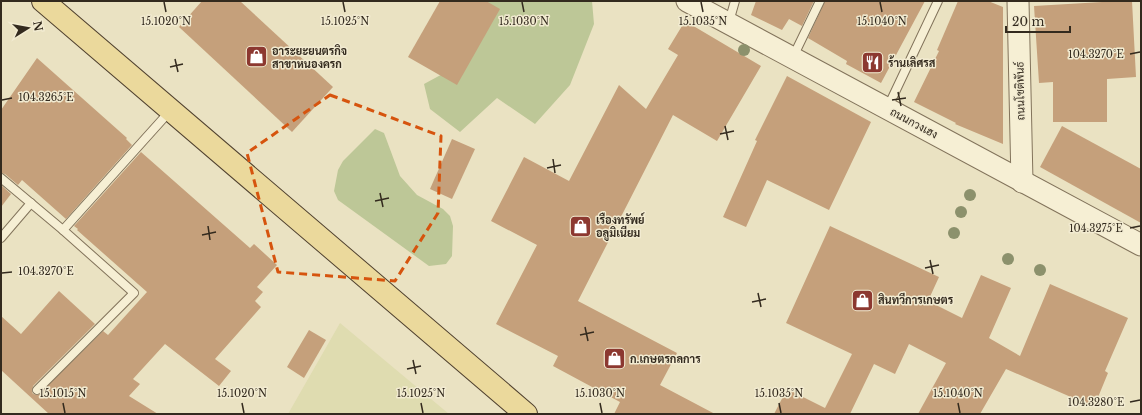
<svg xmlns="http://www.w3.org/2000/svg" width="1142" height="415" font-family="'Libre Baskerville',Sarabun,serif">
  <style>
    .farmland { fill: #dfdcb0 }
    .green { fill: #bdc797 }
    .building { fill: #c5a07b }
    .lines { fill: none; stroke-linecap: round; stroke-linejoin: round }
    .service-casing { stroke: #82735b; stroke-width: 10 }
    .tertiary-casing { stroke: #82735b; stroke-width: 23 }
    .primary-casing { stroke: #50412f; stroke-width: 24 }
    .service { stroke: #f6efd4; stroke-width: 8 }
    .tertiary { stroke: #f6efd4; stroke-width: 21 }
    .primary { stroke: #ebd99c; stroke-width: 22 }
    .tree { fill: #8c916c }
    .marked { fill: none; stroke: #d6540e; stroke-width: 3; stroke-dasharray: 8 5; stroke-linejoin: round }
    .ticks { fill: none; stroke: #332a1e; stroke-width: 1.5 }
    .labels { text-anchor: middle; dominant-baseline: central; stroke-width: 3; stroke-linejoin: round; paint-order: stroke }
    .poi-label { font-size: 11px; font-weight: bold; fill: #332a1e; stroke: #f2ebd1; text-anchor: start }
    .street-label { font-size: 11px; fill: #332a1e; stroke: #f2ebd1 }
    .ticks-label { font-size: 10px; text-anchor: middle; fill: #332a1e; stroke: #f2ebd1; stroke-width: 3; stroke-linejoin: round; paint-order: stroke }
  </style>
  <rect width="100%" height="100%" fill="#eae2c2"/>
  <polygon class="farmland" points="340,323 449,414 288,414"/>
  <g class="green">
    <polygon points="464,1 592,1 594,24 570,85 535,124 497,98 460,132 430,109 424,84 461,64"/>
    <polygon points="375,129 384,133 400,176 417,195 443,209 450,216 453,226 452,256 446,264 429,266 338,200 334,191 338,170 343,161"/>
  </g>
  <g class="building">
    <polygon points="202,1 240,1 333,87 292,132 179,27"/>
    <polygon points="440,1 486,1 500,9 457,85 408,57"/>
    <polygon points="756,1 814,1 802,26 789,19 782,30 751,15"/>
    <polygon points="825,1 925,1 881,83 846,64 847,61 808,38"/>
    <polygon points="958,1 988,1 1003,7 1003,144 955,124 956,123 914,102 939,51 937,50"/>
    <polygon points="1119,1 1132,1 1136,77 1107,79 1107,122 1053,122 1053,82 1039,83 1034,6"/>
    <polygon points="685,21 761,66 717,141 673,115 578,301 677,353 660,385 715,414 614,414 620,402 553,366 558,356 496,324 537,245 491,221 524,157 569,181 619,85 646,109 678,55 668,49"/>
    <polygon points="37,58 127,138 126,139 132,145 66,219 22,180 18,185 5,174 1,173 1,110"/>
    <polygon points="787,76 871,122 829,210 767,180 746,227 723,217 757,141 755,140"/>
    <polygon points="1062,126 1141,169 1141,223 1040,167"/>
    <polygon points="452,139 475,149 452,199 430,189"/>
    <polygon points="141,152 250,248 254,244 277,265 257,287 263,292 255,301 261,307 215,359 231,371 219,386 165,344 133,379 140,384 129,396 158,414 49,414 1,370 1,316 21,334 59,291 95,324 33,386 32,392 33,394 38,395 103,331 108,335 147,292 77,230 78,229 74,226"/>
    <polygon points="1,185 11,194 1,207"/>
    <polygon points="830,226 939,277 928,301 962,318 981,275 1011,288 989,338 1020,356 1050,284 1128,318 1105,371 1108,373 1094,407 1006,369 980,414 918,414 946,363 909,344 895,374 874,364 850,414 774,414 787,389 825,408 852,354 786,323"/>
    <polygon points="309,330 326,340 304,378 287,367"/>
  </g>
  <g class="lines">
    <defs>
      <g id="service">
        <polyline points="729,22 735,1"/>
        <polyline points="793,57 820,1"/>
        <polyline points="887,109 938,1"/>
        <polyline points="1,178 63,230 134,293 37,390"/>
        <polyline points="63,230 170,111"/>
        <polyline points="1,238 31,203"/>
      </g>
      <g id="tertiary">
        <polyline points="687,1 1141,245"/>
        <polyline points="1018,1 1022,182"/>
      </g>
      <polyline id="primary" points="43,1 526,414"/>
    </defs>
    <use href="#service" class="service-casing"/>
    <use href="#tertiary" class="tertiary-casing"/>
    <use href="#primary" class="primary-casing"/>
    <use href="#service" class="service"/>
    <use href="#tertiary" class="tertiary"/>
    <use href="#primary" class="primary"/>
  </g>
  <g class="tree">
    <circle cx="744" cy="50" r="6"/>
    <circle cx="970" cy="195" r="6"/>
    <circle cx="961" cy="212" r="6"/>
    <circle cx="954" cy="233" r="6"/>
    <circle cx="1008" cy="259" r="6"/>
    <circle cx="1040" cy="270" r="6"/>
  </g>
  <path class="marked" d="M 330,95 L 441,136 L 438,213 L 395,281 L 278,272 L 247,153 Z"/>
  <path class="ticks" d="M 164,2 L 166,12M 343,2 L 345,12M 522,2 L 524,12M 701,2 L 703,12M 880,2 L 882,12M 1130,54 L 1140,52M 175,59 L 178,72M 170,67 L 183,64M 898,92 L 901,106M 2,100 L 12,98M 892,100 L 906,98M 725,126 L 728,140M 720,134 L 734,131M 553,159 L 555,173M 547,168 L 561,165M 380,193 L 383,207M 375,201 L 389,198M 208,226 L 210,240M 1130,228 L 1140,226M 202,235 L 216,232M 930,260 L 933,274M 925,268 L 939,265M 2,273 L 12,272M 758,293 L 761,307M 752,302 L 766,299M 585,327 L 588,341M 580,335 L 594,332M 413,360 L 416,374M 407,369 L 421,366M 1130,402 L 1140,400M 63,403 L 65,413M 242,403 L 244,413M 421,403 L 423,413M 600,403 L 602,413M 779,403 L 781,413M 958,403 L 960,413"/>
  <defs>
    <symbol id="shop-square" viewBox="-11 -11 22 22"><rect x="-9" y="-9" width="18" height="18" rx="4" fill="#8c3830" stroke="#f2ebd1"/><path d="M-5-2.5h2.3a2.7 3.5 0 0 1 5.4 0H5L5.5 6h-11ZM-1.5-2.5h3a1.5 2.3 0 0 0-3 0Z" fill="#fff"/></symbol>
    <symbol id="restaurant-square" viewBox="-11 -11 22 22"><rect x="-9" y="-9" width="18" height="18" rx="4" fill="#8c3830" stroke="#f2ebd1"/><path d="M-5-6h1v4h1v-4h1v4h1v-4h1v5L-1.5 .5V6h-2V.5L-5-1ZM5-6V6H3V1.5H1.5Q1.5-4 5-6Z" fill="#fff"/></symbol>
  </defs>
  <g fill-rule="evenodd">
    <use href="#shop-square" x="244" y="44" width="25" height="25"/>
    <use href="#restaurant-square" x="860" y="50" width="25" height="25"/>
    <use href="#shop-square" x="568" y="214" width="25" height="25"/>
    <use href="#shop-square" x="850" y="288" width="25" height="25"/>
    <use href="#shop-square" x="602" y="346" width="25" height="25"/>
  </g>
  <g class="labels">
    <g class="poi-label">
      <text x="272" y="51">อาระยะยนตรกิจ<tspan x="272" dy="13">สาขาหนองครก</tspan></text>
      <text x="888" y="63">ร้านเลิศรส</text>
      <text x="596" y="220">เรืองทรัพย์<tspan x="596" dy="13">อลูมิเนียม</tspan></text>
      <text x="878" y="300">สินทวีการเกษตร</text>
      <text x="630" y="359">ก.เกษตรกลการ</text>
    </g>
    <g class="street-label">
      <text transform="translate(1020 91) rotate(-91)">ถนนโชติพันธ์</text>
      <text transform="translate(914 123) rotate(28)">ถนนกวงเฮง</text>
    </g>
  </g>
  <g class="ticks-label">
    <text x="166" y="25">15.1020°N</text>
    <text x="345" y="25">15.1025°N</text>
    <text x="524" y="25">15.1030°N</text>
    <text x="703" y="25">15.1035°N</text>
    <text x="882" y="25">15.1040°N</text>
    <text x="1096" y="58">104.3270°E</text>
    <text x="46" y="101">104.3265°E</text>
    <text x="1096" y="232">104.3275°E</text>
    <text x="46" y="275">104.3270°E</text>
    <text x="63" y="397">15.1015°N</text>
    <text x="242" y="397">15.1020°N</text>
    <text x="421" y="397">15.1025°N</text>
    <text x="600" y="397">15.1030°N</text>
    <text x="779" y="397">15.1035°N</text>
    <text x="958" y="397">15.1040°N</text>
    <text x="1096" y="406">104.3280°E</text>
  </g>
  <rect width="1142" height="415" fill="none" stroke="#332a1e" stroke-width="4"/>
  <g transform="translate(28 28) rotate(79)" stroke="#f2ebd1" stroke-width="3" paint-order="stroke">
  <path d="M0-3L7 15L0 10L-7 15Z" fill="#332a1e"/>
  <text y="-6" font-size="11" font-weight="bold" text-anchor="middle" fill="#332a1e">N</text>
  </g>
  <path d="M1006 26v6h64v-6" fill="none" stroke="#332a1e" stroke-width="2"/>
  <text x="1012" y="26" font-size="12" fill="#332a1e" stroke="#f2ebd1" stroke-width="3" paint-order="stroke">20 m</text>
</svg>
